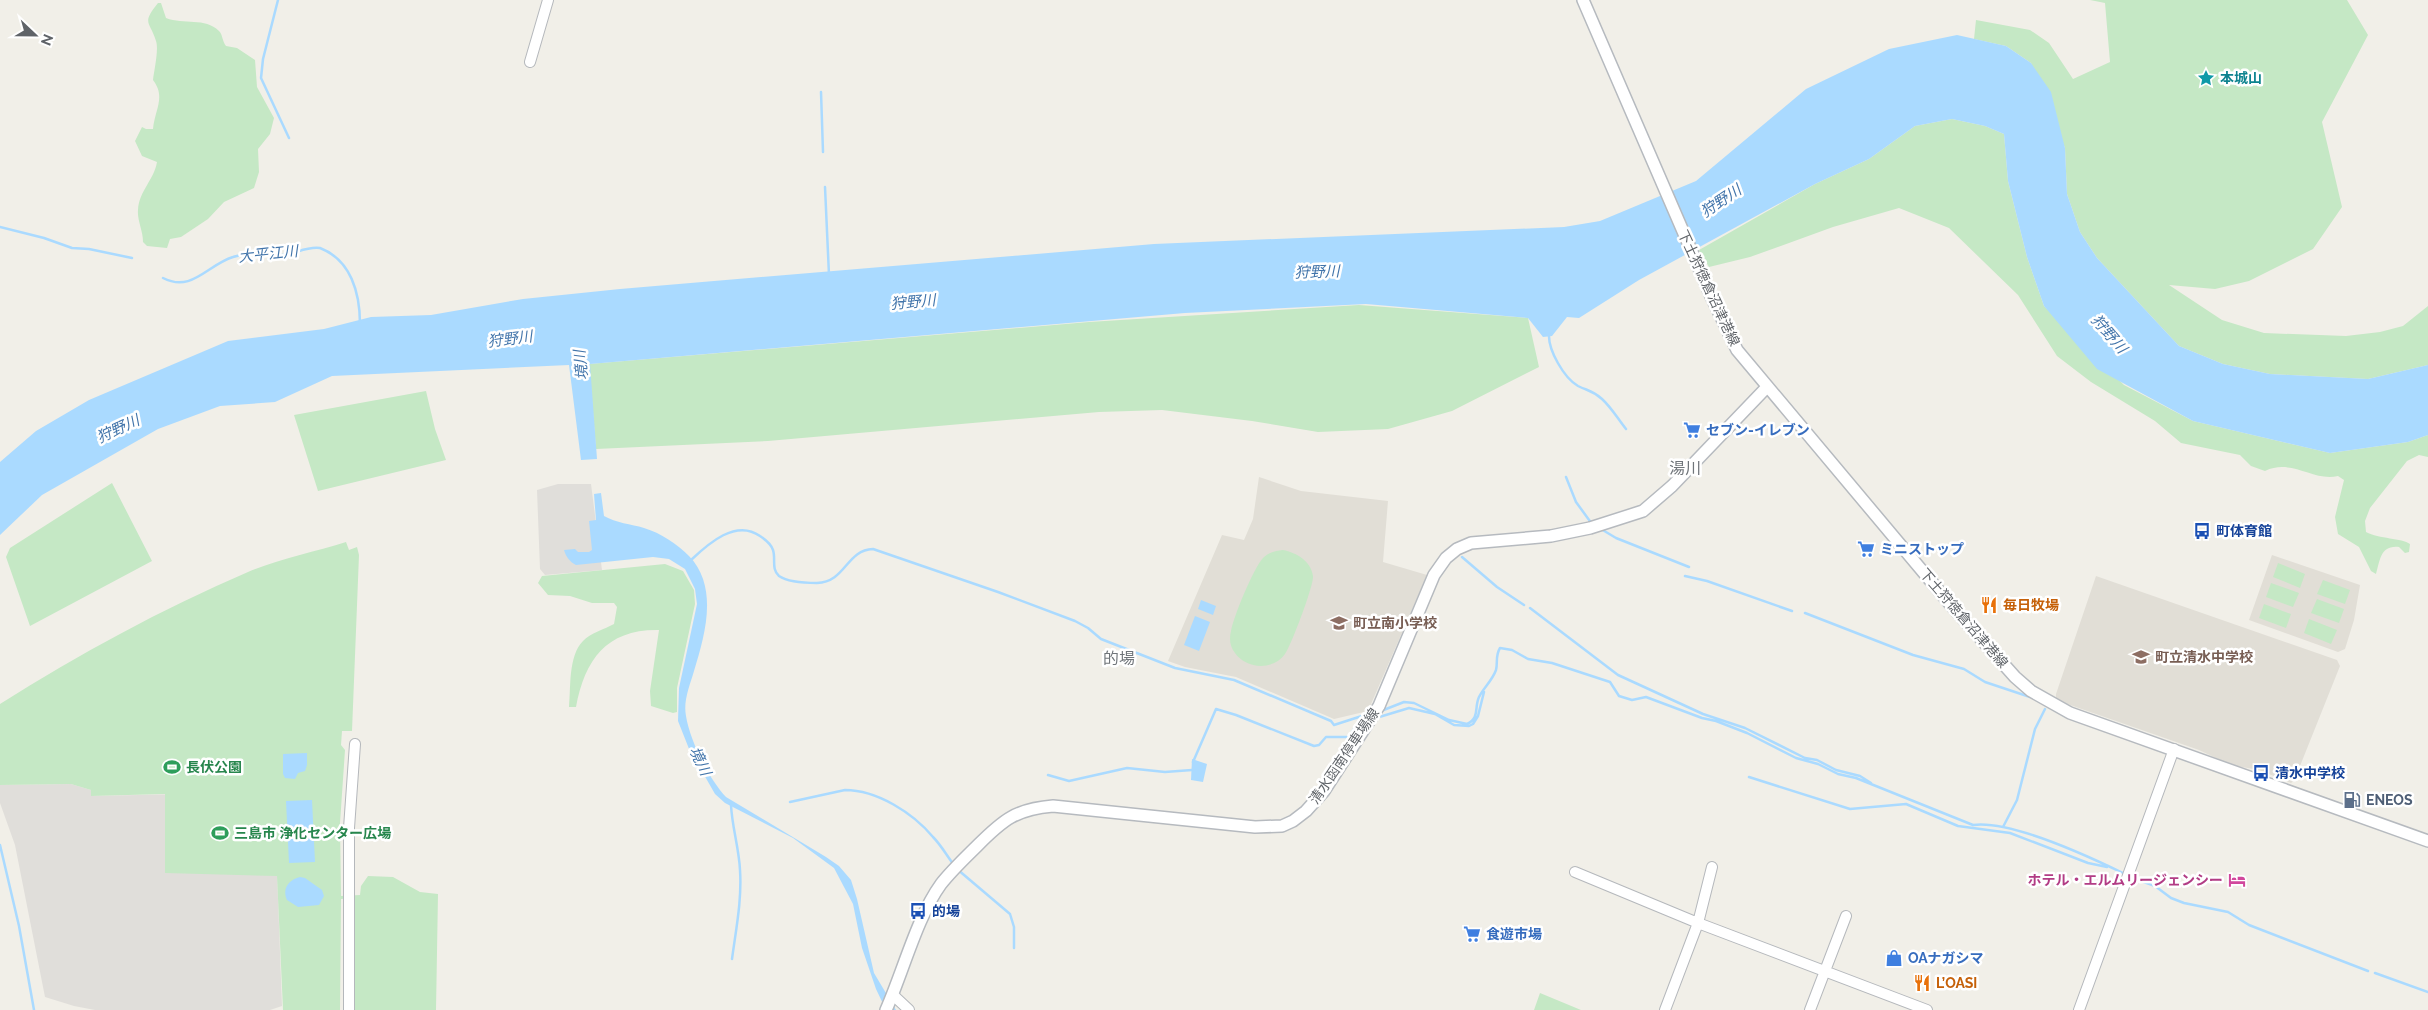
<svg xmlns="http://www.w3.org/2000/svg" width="2428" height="1010" viewBox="0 0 2428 1010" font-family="Raleway,'Noto Sans JP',sans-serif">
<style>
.industrial{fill:#e0deda}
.education{fill:#e1ded6}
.green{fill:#c5e8c5}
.water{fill:#aadaff}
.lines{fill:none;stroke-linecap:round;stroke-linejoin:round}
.stream{stroke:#aadaff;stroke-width:2.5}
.tertiary-casing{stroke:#b5b8bc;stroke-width:12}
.secondary-casing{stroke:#b6babf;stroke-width:14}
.tertiary{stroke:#fff;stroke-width:10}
.secondary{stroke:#fff;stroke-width:11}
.labels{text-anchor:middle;stroke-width:5;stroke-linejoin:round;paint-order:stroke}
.culture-label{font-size:14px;font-weight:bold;fill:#0d838f;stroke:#fff;text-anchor:start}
.street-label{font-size:14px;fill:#5f6368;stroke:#fff}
.shop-label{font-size:14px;font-weight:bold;fill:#366cbe;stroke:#fff;text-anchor:start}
.transit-label{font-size:14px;font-weight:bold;fill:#164399;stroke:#fff;text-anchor:start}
.food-label{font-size:14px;font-weight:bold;fill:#c56008;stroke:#fff;text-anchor:start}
.education-label{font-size:14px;font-weight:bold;fill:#785e54;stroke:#fff;text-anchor:start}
.leisure-label{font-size:14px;font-weight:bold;fill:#27864d;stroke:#fff;text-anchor:start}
.service-label{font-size:14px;font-weight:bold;fill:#4e5e75;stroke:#fff;text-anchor:start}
.hotel-label{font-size:14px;font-weight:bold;fill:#b23c85;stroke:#fff;text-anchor:end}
.water-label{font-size:15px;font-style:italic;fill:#4174aa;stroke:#fff}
.quarter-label{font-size:16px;fill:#70757a;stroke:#fff}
</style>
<rect width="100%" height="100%" fill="#f1efe8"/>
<!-- industrial -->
<path class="industrial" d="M558 484H591L602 570 545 575 540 569 537 490Z
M71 784 91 790V796L274 792 282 1006 270 1010H95L74 1006 45 997 15 845 0 803V785Z"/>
<!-- education -->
<path class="education" d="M1259 477 1301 491 1388 501 1383 562 1427 575 1368 711 1334 719 1236 677 1185 667 1168 661 1222 535 1244 540 1253 519Z
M2272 555 2360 585 2354 620 2345 649 2338 652 2249 620Z
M2096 576 2337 660 2340 666 2294 781 2291 783 2259 770 2231 765 2199 750 2056 700V694Z"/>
<!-- green -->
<path class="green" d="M2090 0H2347L2368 35 2322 122 2342 207 2313 249 2249 281 2215 289 2169 285 2222 320 2264 333 2346 336 2380 332 2403 326 2428 306V365L2368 379 2270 374 2223 364 2179 346 2097 258 2080 232 2067 194 2065 148 2031 63 2006 46 1974 39 1976 20 2030 30 2049 43 2073 79 2110 62 2105 3Z
M158 3H161L166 18C184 25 205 17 219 31 223 35 222 41 226 46L237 48 255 60 257 87 274 118 270 134 258 149 259 172 254 188 224 202 208 219 181 237 170 239 167 248 147 246 143 242C143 231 137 220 138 210 139 191 154 180 157 162L142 156 135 141 142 127 146 129H153C155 109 166 97 153 80 154 71 159 49 156 41 150 21 141 24 158 3Z
M1952 119 1985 126 2004 134 2008 181 2027 257 2044 306 2124 385 2193 421 2330 453 2408 442 2428 435V457L2419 455 2407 461 2370 508 2365 521 2366 532C2379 539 2402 538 2410 544L2409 552 2405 553 2399 547C2380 545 2380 561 2376 574L2371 571 2359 547 2338 534 2335 517 2344 480 2338 476C2313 482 2292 458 2265 471L2251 466 2240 455 2181 443 2155 421 2091 382 2057 356 2018 295 1949 228 1899 208 1833 227 1750 257 1709 267 1699 250 1815 184 1869 159 1915 126Z
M1359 305 1528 318 1539 367 1452 411 1388 429 1318 432 1252 421 1162 410 1099 412 768 441 596 449 589 364 1089 322Z
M426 391 435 429 446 460 318 491 294 415Z
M112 483 152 561 30 626 6 557 10 548Z
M346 542 349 550 357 547 359 555 352 731H342L341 745 345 750 340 823 341 896 360 895 361 886 368 876 393 877 420 892 438 894 436 1010H354L355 898 341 899 340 1010H283L277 876 165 873V794L91 796V790L71 784 0 785V704C79 654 162 609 248 572 279 559 314 552 346 542Z
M1283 550C1297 553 1311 561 1313 576 1314 585 1291 646 1285 654 1273 671 1246 669 1235 653 1230 647 1229 639 1231 631 1233 618 1254 567 1263 558 1269 552 1275 551 1283 550Z
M2278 563 2305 574 2300 588 2273 577Z
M665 564 683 571 694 590 695 604 677 688V712L673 713 651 706 650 691 659 630C607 629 585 659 576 707H569C571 688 568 656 583 641 590 633 605 629 614 624L617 607 614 603H592L570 596 548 595 538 583 542 576Z
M2323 580 2350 590 2345 604 2317 594Z
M2271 583 2299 593 2293 607 2266 597Z
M2317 599 2344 609 2339 623 2311 613Z
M2264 604 2291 614 2286 628 2259 618Z
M2309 619 2337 630 2331 644 2304 633Z
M1540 993 1581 1010H1534Z"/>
<!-- water -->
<path class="water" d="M1957 35 2006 46 2031 63 2051 92 2065 148 2067 194 2080 232 2097 258 2179 346 2223 364 2270 374 2368 379 2428 365V435L2408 442 2330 453 2193 421 2097 369 2044 306 2027 257 2008 181 2004 134 1985 126 1952 119 1915 126 1869 159 1815 184 1639 280 1579 318 1567 317 1552 336 1543 337 1528 318 1366 304 1185 313 590 364 597 459 581 460 569 365 332 376 275 402 220 406 158 429 42 495 0 535V462L36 431 89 400 228 341 324 329 371 317 431 315 523 299 620 289 1154 244 1564 227 1600 221 1696 181 1806 89 1889 49Z
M601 493 604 516C616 523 631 524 644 528 661 533 677 544 689 556 719 587 705 635 694 671 690 685 683 701 686 716 690 741 709 779 726 797L826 857 839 866 851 880 857 899 874 973 896 1010H886L876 989 862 948 853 904 834 868 793 838 725 803 715 794 703 773 697 769 678 721 679 688 697 604 695 589 685 569 669 559 653 557 576 565C570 562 566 557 564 550L575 549 578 552H589L592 550 589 521 596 520 594 494Z
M1201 600 1216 606 1213 615 1198 609Z
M1195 616 1210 622 1199 651 1184 645Z
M307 753V765L305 771 298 773 295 779 285 778 283 774V754Z
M1192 759 1207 764 1203 782 1191 780Z
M312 800 315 862 289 863 286 801Z
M300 877 305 878 322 890 324 896 319 905 298 907 287 900C282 889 288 880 300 877Z"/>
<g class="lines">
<!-- stream -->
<path class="stream" d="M278 0 263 59 261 78 289 138
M821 92 823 152
M825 187 829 275
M0 227 44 238 72 248 89 249 132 258
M163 278C192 293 207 265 233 257 248 252 266 255 283 255 295 254 307 246 320 248 351 260 360 293 360 324
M1549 334C1548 350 1564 378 1578 386 1588 391 1592 390 1602 399 1611 407 1618 419 1626 429
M1566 477 1576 502 1592 524
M1601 529 1616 538 1689 567
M1462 557 1497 587 1524 605
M691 560C709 543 736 519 760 536 766 540 771 544 773 550 776 559 771 569 779 576 788 582 806 583 817 583 846 582 846 550 873 549L998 592 1075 621 1088 628 1101 639 1175 668 1234 680 1331 721 1334 725 1368 714
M1685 576 1707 581 1792 611
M1530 608 1618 675 1703 714 1745 728 1805 758 1817 760 1836 770 1860 776 1871 783
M1805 613 1913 655 1964 669 1985 682 2030 697
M1381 711 1404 702 1414 703 1449 720 1467 724C1480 718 1474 708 1479 697 1484 687 1492 681 1496 670 1498 662 1495 656 1500 648L1512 650 1528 659 1552 663 1610 682 1619 696 1632 700 1646 697 1702 718 1716 721 1747 733 1796 758 1818 764 1838 774 1856 778 1973 825C2010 820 2090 857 2125 874
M1376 718 1409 708 1435 714 1454 725 1469 726 1473 724 1478 716 1484 692
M1193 762 1216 709 1236 715 1314 746 1319 745 1326 737H1349L1356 726 1364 721
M1048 775 1069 781 1127 768 1165 772 1192 770
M1749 777 1850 809 1906 804 1958 826 2010 833 2088 863 2107 867
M790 802 845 790C877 790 913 813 933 837 941 845 947 856 954 865
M731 805C732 827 739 848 740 870 742 900 736 929 732 959
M2003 827 2017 800 2035 729 2045 709
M0 845 19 926 34 1010
M957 869 1010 914 1014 927V948
M2130 877 2155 886 2171 898 2184 903 2228 912 2249 925 2368 971
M2375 973 2428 992"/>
<!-- tertiary casing -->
<g class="tertiary-casing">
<path id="tertiary" d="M530 62 548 0
M1575 872 1698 923 1927 1010
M893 995 909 1010
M349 1010V828L355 744
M1665 1010 1698 923 1712 867
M1810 1010 1846 916
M2079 1010 2174 749"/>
</g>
<!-- secondary casing -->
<g class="secondary-casing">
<path id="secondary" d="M1583 0 1711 296 1737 350 1950 604 2015 677 2031 691 2070 713 2428 841
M886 1010C903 972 917 917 941 884 952 870 965 858 978 845 1003 820 1016 809 1053 806L1255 827 1282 826 1293 821 1306 811 1324 791 1379 706 1434 575 1446 558 1457 549 1471 543 1551 536 1590 528 1643 511 1672 486 1767 387"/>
</g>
<!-- tertiary -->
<use href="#tertiary" class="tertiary"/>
<!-- secondary -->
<use href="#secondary" class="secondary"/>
</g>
<!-- icons -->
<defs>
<g id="sight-bare" transform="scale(1.35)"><path d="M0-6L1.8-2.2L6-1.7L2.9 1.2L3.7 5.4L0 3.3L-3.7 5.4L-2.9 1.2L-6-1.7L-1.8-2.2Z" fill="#0f9aa8" stroke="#fff" stroke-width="2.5" paint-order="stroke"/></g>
<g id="supermarket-bare" transform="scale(1.35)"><path d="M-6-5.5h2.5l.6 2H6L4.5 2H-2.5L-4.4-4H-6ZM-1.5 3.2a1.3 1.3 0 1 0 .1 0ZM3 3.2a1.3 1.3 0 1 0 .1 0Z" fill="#3f7fe0" stroke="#fff" stroke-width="2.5" paint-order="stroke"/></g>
<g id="bus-bare" transform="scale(1.35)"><path d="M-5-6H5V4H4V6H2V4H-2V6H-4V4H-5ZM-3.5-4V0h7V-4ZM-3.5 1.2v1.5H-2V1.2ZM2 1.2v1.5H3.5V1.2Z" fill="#1a4fb4" stroke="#fff" stroke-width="2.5" paint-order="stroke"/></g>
<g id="restaurant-bare" transform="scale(1.35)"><path d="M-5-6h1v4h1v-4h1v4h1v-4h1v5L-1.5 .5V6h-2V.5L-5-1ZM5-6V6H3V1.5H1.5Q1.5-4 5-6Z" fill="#e8710a" stroke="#fff" stroke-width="2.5" paint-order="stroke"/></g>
<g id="school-bare" transform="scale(1.35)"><path d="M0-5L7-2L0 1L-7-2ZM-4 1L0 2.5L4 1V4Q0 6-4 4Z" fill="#8d6e63" stroke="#fff" stroke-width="2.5" paint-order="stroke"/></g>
<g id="stadium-bare" transform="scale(1.35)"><path d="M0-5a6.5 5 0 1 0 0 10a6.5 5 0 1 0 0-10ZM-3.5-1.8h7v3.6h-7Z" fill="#2e9e5b" stroke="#fff" stroke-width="2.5" paint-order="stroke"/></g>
<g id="fuel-bare" transform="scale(1.35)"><path d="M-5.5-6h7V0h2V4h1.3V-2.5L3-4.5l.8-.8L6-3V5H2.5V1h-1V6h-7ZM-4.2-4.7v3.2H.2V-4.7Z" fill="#5c6f8a" stroke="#fff" stroke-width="2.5" paint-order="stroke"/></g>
<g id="hotel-bare" transform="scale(1.35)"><path d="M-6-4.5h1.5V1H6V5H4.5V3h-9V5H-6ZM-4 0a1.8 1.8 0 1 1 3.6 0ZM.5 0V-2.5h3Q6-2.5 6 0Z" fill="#d1479c" stroke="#fff" stroke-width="2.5" paint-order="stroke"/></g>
<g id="shop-bare" transform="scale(1.35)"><path d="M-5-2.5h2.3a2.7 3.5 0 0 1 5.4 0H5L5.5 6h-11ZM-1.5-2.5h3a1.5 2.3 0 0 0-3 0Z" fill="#3f7fe0" stroke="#fff" stroke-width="2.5" paint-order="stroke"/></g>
</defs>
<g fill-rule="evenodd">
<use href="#sight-bare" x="2206" y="78"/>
<use href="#supermarket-bare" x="1692" y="430"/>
<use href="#bus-bare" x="2202" y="531"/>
<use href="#supermarket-bare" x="1866" y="549"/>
<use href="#restaurant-bare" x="1989" y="605"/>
<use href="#school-bare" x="1339" y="623"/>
<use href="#school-bare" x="2141" y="657"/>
<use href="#stadium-bare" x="172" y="767"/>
<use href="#bus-bare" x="2261" y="773"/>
<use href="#fuel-bare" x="2352" y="800"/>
<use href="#stadium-bare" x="220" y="833"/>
<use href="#hotel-bare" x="2237" y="880"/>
<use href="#bus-bare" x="918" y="911"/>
<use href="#supermarket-bare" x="1472" y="934"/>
<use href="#shop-bare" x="1894" y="958"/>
<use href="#restaurant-bare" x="1922" y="983"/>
</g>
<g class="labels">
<!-- culture labels -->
<g class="culture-label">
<text x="2220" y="83">本城山</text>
</g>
<!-- street labels -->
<g class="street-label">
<text transform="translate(1709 288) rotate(65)" y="5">下土狩徳倉沼津港線</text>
<text transform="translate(1964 618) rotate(49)" y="5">下土狩徳倉沼津港線</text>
<text transform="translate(1344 756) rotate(-56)" y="5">清水函南停車場線</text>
</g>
<!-- shop labels -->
<g class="shop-label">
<text x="1706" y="435">セブン-イレブン</text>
<text x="1880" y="554">ミニストップ</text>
<text x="1486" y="939">食遊市場</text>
<text x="1908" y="963">OAナガシマ</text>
</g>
<!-- transit labels -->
<g class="transit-label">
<text x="2216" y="536">町体育館</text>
<text x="2275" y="778">清水中学校</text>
<text x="932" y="916">的場</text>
</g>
<!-- food labels -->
<g class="food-label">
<text x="2003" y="610">毎日牧場</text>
<text x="1936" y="988">L’OASI</text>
</g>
<!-- education labels -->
<g class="education-label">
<text x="1353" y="628">町立南小学校</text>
<text x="2155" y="662">町立清水中学校</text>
</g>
<!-- leisure labels -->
<g class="leisure-label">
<text x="186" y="772">長伏公園</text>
<text x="234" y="838">三島市 浄化センター広場</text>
</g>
<!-- service labels -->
<g class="service-label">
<text x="2366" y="805">ENEOS</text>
</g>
<!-- hotel labels -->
<g class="hotel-label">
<text x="2223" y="885">ホテル・エルムリージェンシー</text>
</g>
<!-- water labels -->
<g class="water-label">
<text transform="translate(1721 201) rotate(-34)" y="5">狩野川</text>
<text transform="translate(268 254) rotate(-6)" y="5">大平江川</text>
<text transform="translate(1317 272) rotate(-2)" y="5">狩野川</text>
<text transform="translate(913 302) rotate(-5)" y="5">狩野川</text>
<text transform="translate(2109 334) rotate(49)" y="5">狩野川</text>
<text transform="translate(510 339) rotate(-7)" y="5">狩野川</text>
<text transform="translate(581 365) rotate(-96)" y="5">境川</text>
<text transform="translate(118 429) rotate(-25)" y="5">狩野川</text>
<text transform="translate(700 761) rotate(64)" y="5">境川</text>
</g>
<!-- quarter labels -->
<g class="quarter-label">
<text x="1685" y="474">湯川</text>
<text x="1119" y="664">的場</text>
</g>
</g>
<!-- north arrow -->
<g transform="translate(35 35) rotate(112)" stroke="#ffffff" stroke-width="4" paint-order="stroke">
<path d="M0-4L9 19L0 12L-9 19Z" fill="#5f6368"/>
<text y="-8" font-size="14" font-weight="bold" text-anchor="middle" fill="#5f6368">N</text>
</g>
</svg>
